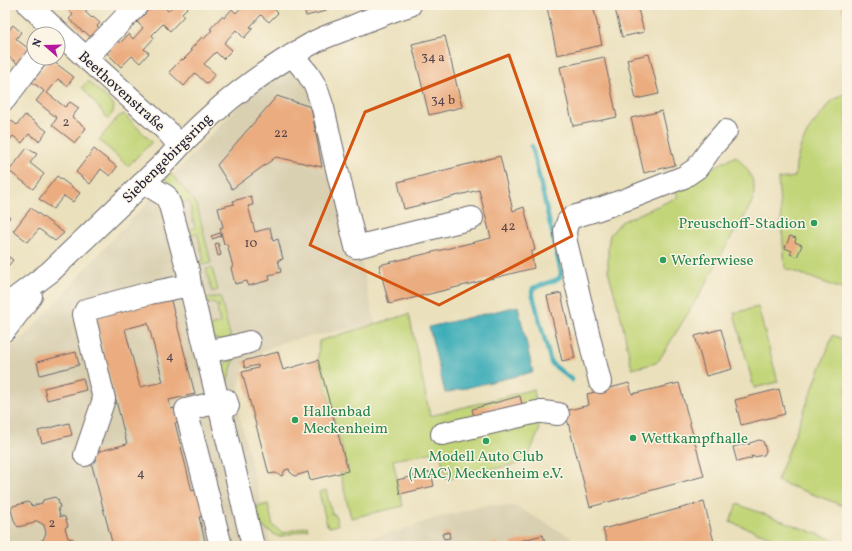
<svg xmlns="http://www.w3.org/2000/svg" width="852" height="551" viewBox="0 0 852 551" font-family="Vollkorn,serif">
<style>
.built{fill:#d9d0b2}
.green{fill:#c2d579;stroke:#727c5a}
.water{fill:#3dadb8;stroke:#30687a}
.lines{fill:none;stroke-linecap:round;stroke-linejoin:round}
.stream{stroke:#3dadb8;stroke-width:4.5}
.building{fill:#ebac7f;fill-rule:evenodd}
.minor-casing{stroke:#686468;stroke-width:24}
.minor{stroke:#fff;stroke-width:22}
.marked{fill:none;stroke:#d45411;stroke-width:3;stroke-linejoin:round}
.leisure-dot{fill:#2e9e5b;stroke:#fcf5e5;stroke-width:1.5}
.labels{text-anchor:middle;stroke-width:3;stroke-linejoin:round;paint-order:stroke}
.number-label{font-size:13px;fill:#54444c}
.street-label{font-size:15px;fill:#22223b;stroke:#fcf5e5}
.leisure-label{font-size:15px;fill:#27864d;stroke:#fcf5e5;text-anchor:start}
</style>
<rect width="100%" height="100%" fill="#fcf5e5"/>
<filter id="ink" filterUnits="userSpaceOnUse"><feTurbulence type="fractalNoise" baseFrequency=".025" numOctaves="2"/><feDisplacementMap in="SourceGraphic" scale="8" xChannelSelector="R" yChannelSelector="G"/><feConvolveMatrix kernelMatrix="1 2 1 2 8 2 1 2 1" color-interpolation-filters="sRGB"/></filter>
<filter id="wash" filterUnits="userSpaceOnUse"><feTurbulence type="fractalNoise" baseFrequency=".012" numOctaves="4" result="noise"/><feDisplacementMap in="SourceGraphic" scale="16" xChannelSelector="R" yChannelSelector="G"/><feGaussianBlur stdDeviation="0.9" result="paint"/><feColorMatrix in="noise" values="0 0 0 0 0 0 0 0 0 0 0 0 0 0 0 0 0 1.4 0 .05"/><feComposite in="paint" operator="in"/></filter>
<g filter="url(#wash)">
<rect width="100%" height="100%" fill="#eae0bc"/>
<!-- built -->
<path class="built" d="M301 53 347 197 375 324 282 342 246 360 238 391 240 403 237 405 271 546H5V353L28 333 107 245 254 90Z
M488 505 515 506 571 537 576 546H335L402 530 435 518Z"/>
<!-- green -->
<path class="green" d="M88 81 114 105 113 112 108 119 82 87Z
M847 92V291L785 268 778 179 795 177 796 164 801 145 810 128 832 101Z
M124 114 152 142 128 166 99 140 118 117Z
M736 156C746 167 755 177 754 193 754 204 736 230 729 241 719 259 710 277 699 295 686 316 673 338 659 360L656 363 632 369 621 317 608 271V246L610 235 621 222 678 197 674 187Z
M169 171 197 205 211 263 194 267 193 263 204 260 197 233 186 236 185 231 195 228 189 201 178 204 164 182 165 176Z
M212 268 218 290 212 292 206 269Z
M220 296 232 343 214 339 210 326 220 323 217 308H219V305L216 306 214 302 204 304 203 300Z
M758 307 778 382 754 388 734 313Z
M409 314 430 416 534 389 539 431 526 462 447 479 439 451 393 460 403 506 351 518 340 473 348 470 318 360 319 341Z
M833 335 847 341V507L777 481Z
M235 356 226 386H225L221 369 222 367Z
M326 490 332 514H335L338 525 330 527 327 525 319 492Z
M268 504 273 526 283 533 307 526 308 529 279 537 261 526 256 507Z
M737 504 847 545V546H795L730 522Z"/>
<!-- water -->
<path class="water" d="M518 306 533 372 445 393 429 327Z"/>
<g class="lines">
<!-- stream -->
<path class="stream" d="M532 146 561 272 560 277 556 280 533 288 532 292 551 363 572 380"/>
</g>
<g id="blocks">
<!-- building -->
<path class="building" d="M64 5H97L93 9 90 6 85 12 92 18 93 17 100 23 97 26 101 30 93 39 84 31 83 32 69 19 73 15 70 12V11Z
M156 5H162L168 11 173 6 172 5H190L182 13 184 16 170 31 163 24 152 35 154 38 144 49 149 53 140 63 132 56 121 67 107 53 118 41 120 43 129 34 133 39 143 28 137 22 149 9 150 11Z
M243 5H270L278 13 269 22 261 15 250 27 253 28 244 38 236 30 224 43 232 50 223 59 216 52 204 64 215 74 207 84 195 73 184 86 169 72 182 59 183 60 192 51 190 50 202 37 204 39 212 30 210 29 222 16 224 18 232 9 236 13Z
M303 5H324L326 11 306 16Z
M332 5H345L334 9Z
M557 5H593L602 45 557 55 547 7Z
M614 5H637L644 32 622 37Z
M841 5H847V19L845 20Z
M13 25 21 32 16 39 29 49 18 64 5 54V35Z
M445 36 462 107 429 115 412 44Z
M649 54 659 94 636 99 627 59Z
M604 57 617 117 573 126 560 67Z
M50 59 74 77 67 86 58 79 47 93 65 107 70 102 79 108 72 117 86 128 75 143 52 125 57 118 36 101 44 91 32 82Z
M277 96 311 107 322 167 276 157 232 189 217 165Z
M662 111 675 165 644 173 631 118Z
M25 115 47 131 39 141 29 134 22 143 13 136 5 146V116L17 125Z
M27 148 37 154 30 163 44 174 33 189 9 171Z
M94 149 117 167 110 176 101 169 90 184 76 172Z
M500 156 513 211 524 207 535 250 531 252 534 268 389 304 379 265 491 238 479 190 404 209 398 182Z
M57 176 80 193 73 202 64 196 53 209 39 199Z
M251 196 253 205 248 206 255 232 270 228 273 241 278 239 283 259 278 260 281 272 269 275 270 280 248 286 247 281 235 284 231 268 233 267 227 244H224L220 228 223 227 218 208 234 204 233 201Z
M31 208 64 233 55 241 39 229 28 242 13 231Z
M5 213 10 217 5 224Z
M220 233 221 236 212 239 211 236Z
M790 236 796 238 795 242 802 245 797 257 790 254 792 251 785 248Z
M218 243 221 255 218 256 215 244Z
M5 254 13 260 5 270Z
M561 293 575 358 562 361 547 296Z
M170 297 195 394 169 400 171 409 174 408 178 422 175 423 192 491 198 489 205 516 199 517 205 541 186 546H113L89 454 127 444 95 317ZM148 323 163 382 140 387 125 329Z
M721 329 732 369 706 376 695 336Z
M76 352 79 365 40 375 37 362Z
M278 352 283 370 318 360 348 471 310 480 308 472 295 476 290 472 289 469 285 470 282 476 275 473 269 474 242 372 258 368V365L245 368 243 361Z
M83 378 86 390 47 400 44 388Z
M629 383 632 394 679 383 704 476 590 507 565 411 589 405 587 394Z
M779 389 785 414 741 425 735 400Z
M520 396 523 409 475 421 472 409Z
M69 423 72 435 42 443 38 431Z
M759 440 763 441 766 451 764 455 754 457 751 456 752 458 737 462 733 447 748 443 749 445 750 443Z
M431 472 434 486 400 494 397 480Z
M55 497 58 500 60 507 58 508 60 517 62 516 65 517 68 526 65 528 68 538 73 539 74 546H37L38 542 43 540 46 533 44 525 37 521H34V523L18 527 15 523 11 510 13 506 28 502 32 506 42 503 43 500Z
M704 502 715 546H608L603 529Z
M449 532 450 538 444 539 442 534Z
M543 535 546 546H512L511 543Z
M389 542 390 546H375Z
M497 542 498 546H485V545Z"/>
</g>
</g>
<g filter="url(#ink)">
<use href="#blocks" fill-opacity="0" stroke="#686468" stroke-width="1"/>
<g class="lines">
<!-- minor casing -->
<g class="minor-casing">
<path id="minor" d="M29 5 86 58 167 131 179 145
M292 55 308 74 316 87 323 108 336 165 356 247 472 218
M86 58 137 5
M5 99 36 58
M145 180 151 187 166 196 170 205 188 271 190 285 253 546H252
M5 306 50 272 166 161C207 114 256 75 311 44 321 38 333 34 344 30 366 21 387 12 410 5
M5 330 31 296
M206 352 235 346 249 342
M600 382 566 242 565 231 568 221 573 217 599 209 630 198 684 177 697 168 712 147 726 131
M442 434 537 412H543L558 414
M85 455 104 399 85 319 84 314 86 310 150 293 190 285
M221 546 186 410 226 400 228 406"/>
</g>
<!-- minor -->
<use href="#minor" class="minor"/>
</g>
</g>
<!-- marked area -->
<path class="marked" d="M509 55 572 236 439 305 310 245 365 112Z"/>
<!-- markers -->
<g class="leisure-dot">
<circle cx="814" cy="223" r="4"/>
<circle cx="663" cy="260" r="4"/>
<circle cx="295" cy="420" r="4"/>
<circle cx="633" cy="438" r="4"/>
<circle cx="486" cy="441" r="4"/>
</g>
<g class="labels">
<!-- number labels -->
<g class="number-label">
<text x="433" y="61">34 a</text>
<text x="443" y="104">34 b</text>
<text x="66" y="126">2</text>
<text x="281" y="137">22</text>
<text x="508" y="230">42</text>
<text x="251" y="247">10</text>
<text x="170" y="360">4</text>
<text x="141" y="477">4</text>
<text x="52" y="527">2</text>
</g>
<!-- street labels -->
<g class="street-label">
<text transform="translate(122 91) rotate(42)" y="5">Beethovenstraße</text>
<text transform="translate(167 158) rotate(-45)" y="5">Siebengebirgsring</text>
</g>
<!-- leisure labels -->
<g class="leisure-label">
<text x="806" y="228" text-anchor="end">Preuschoff-Stadion</text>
<text x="671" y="265">Werferwiese</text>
<text x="303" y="416">Hallenbad<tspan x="303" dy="17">Meckenheim</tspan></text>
<text x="641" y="443">Wettkampfhalle</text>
<text x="486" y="461" text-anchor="middle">Modell Auto Club<tspan x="486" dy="17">(MAC) Meckenheim e.V.</tspan></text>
</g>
</g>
<!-- margin -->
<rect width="852" height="551" fill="none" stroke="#fcf5e5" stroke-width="20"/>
<!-- north arrow -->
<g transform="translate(46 46) rotate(290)"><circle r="19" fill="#fcf5e5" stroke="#a5a1a1"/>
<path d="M0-3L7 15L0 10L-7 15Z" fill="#b5179e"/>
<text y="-6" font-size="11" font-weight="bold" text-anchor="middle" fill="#22223b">N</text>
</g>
</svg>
